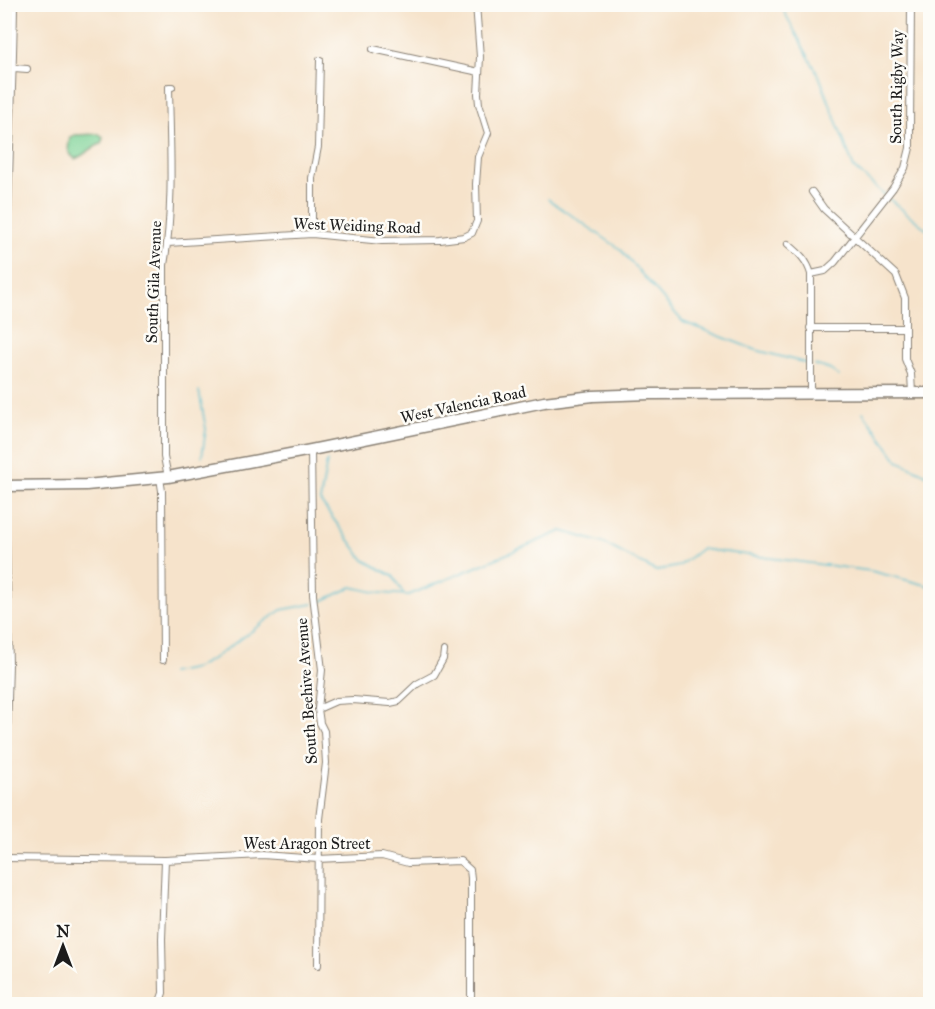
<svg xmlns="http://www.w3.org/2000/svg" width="935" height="1009" viewBox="0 0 935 1009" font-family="'IM FELL Great Primer',serif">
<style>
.pitch{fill:#7ed397;stroke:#4d785a;stroke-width:1.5}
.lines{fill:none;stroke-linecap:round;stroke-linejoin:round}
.stream{stroke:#4fbacb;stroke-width:1.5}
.minor-casing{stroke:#898074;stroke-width:8}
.primary-casing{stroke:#898074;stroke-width:13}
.minor{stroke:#fff;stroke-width:6}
.primary{stroke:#fff;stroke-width:10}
.labels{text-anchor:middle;stroke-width:5;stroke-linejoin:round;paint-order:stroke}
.street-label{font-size:16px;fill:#1c1c1c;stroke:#fdfcf7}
</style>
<rect width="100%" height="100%" fill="#fdfcf7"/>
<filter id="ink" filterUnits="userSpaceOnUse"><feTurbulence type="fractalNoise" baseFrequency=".0167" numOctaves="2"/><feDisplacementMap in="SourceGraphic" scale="12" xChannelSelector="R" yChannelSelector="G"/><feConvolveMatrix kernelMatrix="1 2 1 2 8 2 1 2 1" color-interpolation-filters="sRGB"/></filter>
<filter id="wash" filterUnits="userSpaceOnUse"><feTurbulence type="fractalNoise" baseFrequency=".008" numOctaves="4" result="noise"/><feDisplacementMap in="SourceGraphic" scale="24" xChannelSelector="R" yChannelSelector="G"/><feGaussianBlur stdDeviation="1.35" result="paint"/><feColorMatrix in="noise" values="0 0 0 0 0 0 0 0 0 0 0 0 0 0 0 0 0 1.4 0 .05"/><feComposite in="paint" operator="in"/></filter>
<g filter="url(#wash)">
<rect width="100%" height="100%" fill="#f6e3cb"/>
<!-- pitch -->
<path class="pitch" d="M99 134 103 138 101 144C90 148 85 155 75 159 66 151 68 148 70 137L75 135Z"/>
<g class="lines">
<!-- stream -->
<path class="stream" d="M780 4 820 78 854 168 885 195
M888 198 930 232
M548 199 620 249 683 322 756 350 809 364
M814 365 829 369 839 376
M199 391 206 429 202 456
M863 412 898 461 930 476
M327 461 320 501 364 560 393 576 403 593
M318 603 352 587 379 593 409 595 562 531 603 543 656 571 679 566 701 549 871 571 930 586
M171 673 196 668 214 658 281 610 313 604"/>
</g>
</g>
<g filter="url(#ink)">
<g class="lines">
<!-- minor casing -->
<g class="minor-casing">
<path id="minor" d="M373 49 479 72
M14 68 27 69
M812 192 824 209 896 275 905 298V359L911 374 912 393
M312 234V178L318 147 320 60
M168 243 312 234 382 241 440 240 464 237 472 233 477 221 476 184 478 157 488 133 479 104 478 94 480 57 476 4
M788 244C799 253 807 260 811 274V393
M811 274 825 271 835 262 893 188 905 168 910 148V128L911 4
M4 295 7 283C7 190 13 97 14 4
M810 328H905
M4 343 5 495 9 664 4 842
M311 450 313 595 322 670 318 709 320 723 324 731 326 763 319 819 318 965
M168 477 164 457V265C174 207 170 146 169 87H172
M160 478 162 491 163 660
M318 709 336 701 353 700 390 703 399 701 417 684 434 675 443 659 444 651
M4 858 165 860 262 855 318 859 382 856 408 863 460 861 470 870 471 878V1004
M159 1004 163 993 162 939 165 860"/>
</g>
<!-- primary casing -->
<g class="primary-casing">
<path id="primary" d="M4 486 86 485 168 477 311 450 544 402 593 396 650 394 930 393"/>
</g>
<!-- minor -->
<use href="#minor" class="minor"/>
<!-- primary -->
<use href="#primary" class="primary"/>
</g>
</g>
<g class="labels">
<!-- street labels -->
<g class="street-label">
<text transform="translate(896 87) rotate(-89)" y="6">South Rigby Way</text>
<text transform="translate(357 225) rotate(2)" y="6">West Weiding Road</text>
<text transform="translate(153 282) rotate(-88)" y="6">South Gila Avenue</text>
<text transform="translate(463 404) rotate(-12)" y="6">West Valencia Road</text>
<text transform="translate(306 691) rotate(-94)" y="6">South Beehive Avenue</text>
<text x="307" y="849">West Aragon Street</text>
</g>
</g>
<!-- margin -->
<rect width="935" height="1009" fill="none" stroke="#fdfcf7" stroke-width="24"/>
<!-- north arrow -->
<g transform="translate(63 946)" stroke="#fdfcf7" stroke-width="4.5" paint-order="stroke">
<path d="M0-4.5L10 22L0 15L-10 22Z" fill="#1c1c1c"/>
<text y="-9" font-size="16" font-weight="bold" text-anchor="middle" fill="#1c1c1c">N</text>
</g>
</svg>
